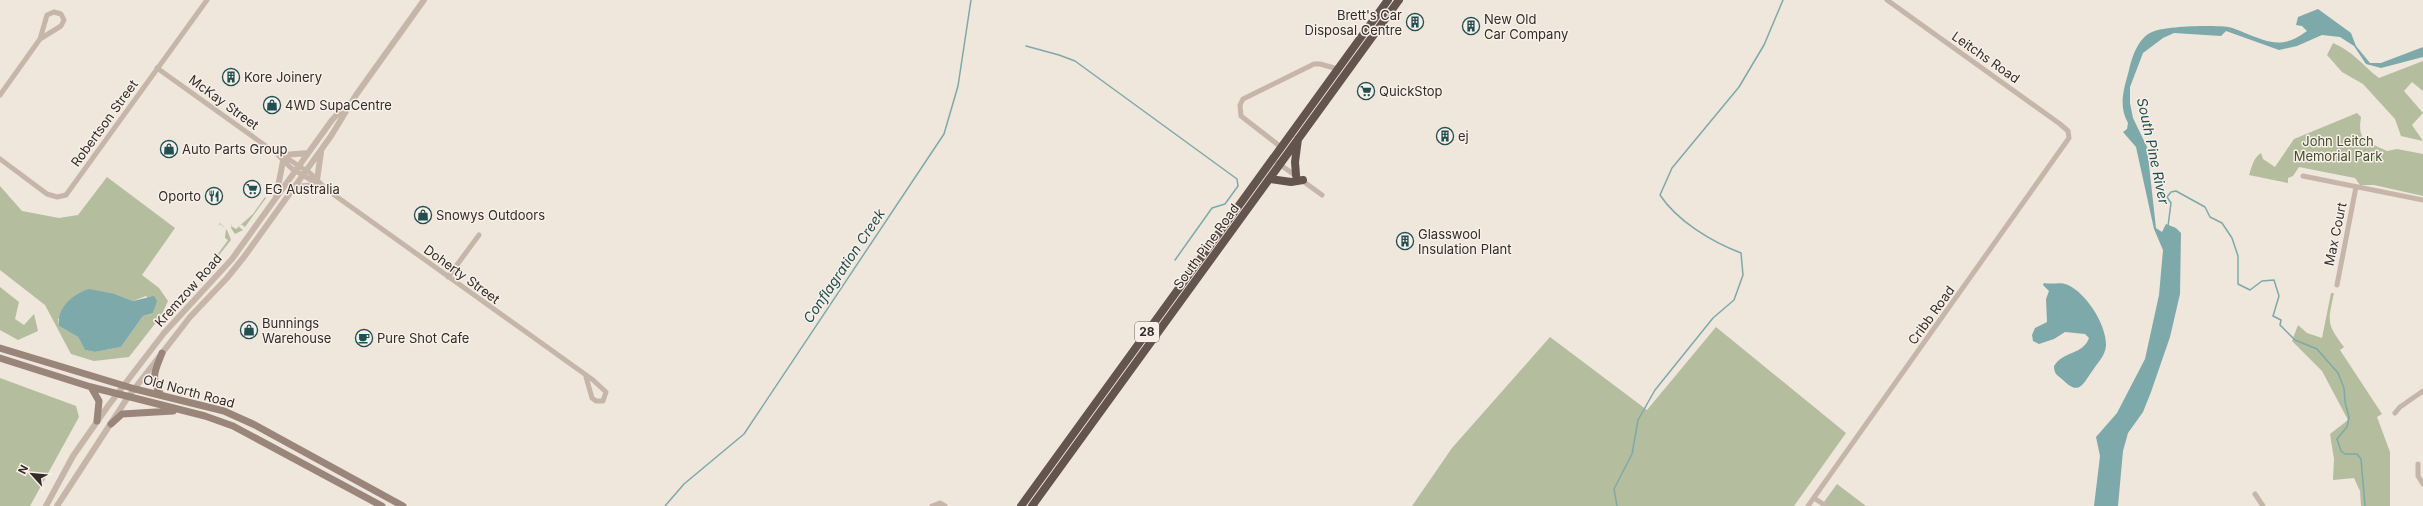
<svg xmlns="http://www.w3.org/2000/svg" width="2423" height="506" viewBox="0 0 2423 506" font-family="Inter,sans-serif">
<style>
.green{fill:#b4bd9e;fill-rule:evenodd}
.water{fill:#7ea9aa}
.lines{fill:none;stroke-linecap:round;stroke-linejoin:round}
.stream{stroke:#7ea9aa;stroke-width:1.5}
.minor{stroke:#c6b6aa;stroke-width:5}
.tertiary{stroke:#c6b6aa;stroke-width:6}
.secondary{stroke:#9a857b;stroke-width:7}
.trunk{stroke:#64544e;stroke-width:8}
.labels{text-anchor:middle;stroke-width:3;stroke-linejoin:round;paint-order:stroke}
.shield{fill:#f8f0e8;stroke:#6f6762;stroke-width:1}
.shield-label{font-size:12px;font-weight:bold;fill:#342c29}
.poi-label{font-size:13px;fill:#342c29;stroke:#f8f0e8;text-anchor:start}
.street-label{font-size:13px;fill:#342c29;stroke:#f8f0e8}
.park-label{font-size:13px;fill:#45502f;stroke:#f8f0e8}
.water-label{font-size:14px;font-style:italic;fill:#225052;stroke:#f8f0e8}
</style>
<rect width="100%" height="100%" fill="#efe6dc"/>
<!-- green -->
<path class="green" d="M2333 43C2354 52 2362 65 2379 78L2423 61V91L2412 82 2404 91 2423 113 2412 125 2423 141 2401 136 2395 119 2363 84 2342 72 2327 55Z
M2357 113 2361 117C2357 142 2367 141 2387 151L2397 149 2423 154V196L2374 185H2360L2355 178 2299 167 2293 176 2288 178V183L2249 175C2252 167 2253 158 2261 153L2263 159 2275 167 2294 139Z
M107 177 175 228 142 275 159 288 168 301 161 316 129 357 94 361 71 354 45 305 0 270V186L22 211 59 218 78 215ZM115 294 133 301 146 296 155 306 153 313 143 316 121 347 95 352 85 350 78 337 59 326 58 319Z
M265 197 266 198 245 227 241 224 239 227 243 230 235 234 231 228 232 223 231 226 236 229 253 214Z
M220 223 227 230 231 240 204 274 201 270 205 272 228 240 225 238 226 229 220 224 217 227Z
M0 287 19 302 15 319 24 325 34 314 38 331 18 340 0 330Z
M2331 293H2334C2328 322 2326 323 2344 347L2340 350 2382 414 2377 417 2390 452V506H2361L2360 491 2354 478 2333 480 2334 459 2330 434 2348 420 2322 371 2292 341 2298 325 2307 333 2322 338Z
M1716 327 1846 433 1794 506H1412L1452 448 1550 337 1647 410Z
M0 378 76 406 79 417 30 506H0Z
M1837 484 1866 506H1821Z"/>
<!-- water -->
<path class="water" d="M2318 9 2351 33 2356 46 2370 63H2381L2423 47V57L2381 68 2366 64 2354 46 2340 37 2322 35 2297 46 2279 50 2226 31 2221 36 2174 33 2163 38 2143 53 2130 87V103L2133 118 2147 147 2156 228 2162 232 2166 224 2176 228 2181 233 2180 294 2170 337 2151 392 2143 412 2128 433 2123 451 2118 506H2094L2100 456 2096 437 2117 413 2145 359 2159 295 2163 250 2154 229 2136 147 2123 132 2127 129 2128 123C2118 105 2124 89 2129 70 2132 57 2138 38 2152 32 2165 26 2213 25 2228 27 2234 28 2240 31 2245 33 2270 43 2283 49 2307 31L2302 26 2296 25 2298 17Z
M2044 283C2052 285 2061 281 2068 285 2086 293 2107 325 2106 346 2105 356 2098 362 2093 370 2083 383 2080 397 2063 380 2057 375 2054 374 2054 366 2063 351 2083 355 2089 338L2085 334 2065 332 2054 339 2039 344 2033 341 2032 335 2035 328 2047 322 2046 299 2049 291 2043 285Z
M89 289 115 294 133 301 154 296 157 301 153 313 143 316 121 347 95 352 85 350 78 337 59 326C57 307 72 295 89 289Z"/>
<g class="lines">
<!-- stream -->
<path class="stream" d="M1026 46 1059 55 1075 61 1237 179 1238 186 1225 204 1212 208 1175 260
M2168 226 2171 203 2167 197 2171 192 2176 191 2205 207 2210 217 2222 223 2232 238 2238 256V284L2250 290 2262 281 2274 280 2279 296 2273 316 2281 320 2280 325 2295 340 2317 349 2338 373 2344 388 2345 402 2349 417 2347 427 2337 439 2341 451 2345 454H2357L2361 459 2365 506
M665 506 684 484 744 434 944 134 958 86 971 0
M1617 506 1614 489 1632 454 1638 420 1655 390 1713 318 1734 300 1743 275 1741 253C1712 242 1677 221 1660 195L1672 168 1739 87 1764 45 1783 0"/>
<!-- minor -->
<path class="minor" d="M157 68 277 154 291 168 326 189 593 380 606 392 603 401H596L592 398 586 377
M0 95 40 39 47 15 54 12 61 14 64 20 61 26 40 39
M1281 147 1241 116 1240 105 1243 99 1314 64H1320L1338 69
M282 155 310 173 326 189
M0 159 47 194 57 197 66 195 207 0
M1278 163 1322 195
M2303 176 2423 200
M448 277 479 235
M2337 285 2356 187
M2395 413 2400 407 2423 391
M2418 464V476L2423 484
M2255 494 2263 506
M1814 498 1826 506
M932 506 940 503 945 506
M1808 506 2069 138 2068 131 2060 124 1887 0"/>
<!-- tertiary -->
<path class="tertiary" d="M284 155 308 153
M317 180 321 152
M295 187 317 185
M276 197 283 161
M46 506 73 456 108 406 164 333 232 259 332 120 347 104
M57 506 128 397 190 317 227 278 244 257 331 136 356 95 424 0"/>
<!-- secondary -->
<path class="secondary" d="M0 348 135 389 224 411 255 425 403 506
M0 358 91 387 205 416 233 426 382 506
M91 387 99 401 97 421
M161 395C150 377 155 371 162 353
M111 424 122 414 173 411"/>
<!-- trunk -->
<path class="trunk" d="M1296 175 1295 162 1298 139
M1270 179 1291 182 1303 180
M1021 506 1388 0
M1032 506 1399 0"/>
</g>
<!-- icons -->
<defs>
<g id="building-ring" transform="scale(0.9)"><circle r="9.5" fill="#f8f0e8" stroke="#225052" stroke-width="1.5"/><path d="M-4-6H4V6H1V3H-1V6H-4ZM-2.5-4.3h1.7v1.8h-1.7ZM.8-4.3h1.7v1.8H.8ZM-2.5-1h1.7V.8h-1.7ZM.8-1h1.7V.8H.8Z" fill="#225052"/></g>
<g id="supermarket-ring" transform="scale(0.9)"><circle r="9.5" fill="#f8f0e8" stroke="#225052" stroke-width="1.5"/><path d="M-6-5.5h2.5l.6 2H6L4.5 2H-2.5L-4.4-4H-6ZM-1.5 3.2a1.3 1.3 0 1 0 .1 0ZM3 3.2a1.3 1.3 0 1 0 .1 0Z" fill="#225052"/></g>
<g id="shop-ring" transform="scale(0.9)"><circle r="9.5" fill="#f8f0e8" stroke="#225052" stroke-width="1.5"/><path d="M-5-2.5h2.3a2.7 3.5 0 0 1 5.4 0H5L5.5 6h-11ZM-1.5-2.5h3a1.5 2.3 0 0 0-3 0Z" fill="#225052"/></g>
<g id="restaurant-ring" transform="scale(0.9)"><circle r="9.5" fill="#f8f0e8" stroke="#225052" stroke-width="1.5"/><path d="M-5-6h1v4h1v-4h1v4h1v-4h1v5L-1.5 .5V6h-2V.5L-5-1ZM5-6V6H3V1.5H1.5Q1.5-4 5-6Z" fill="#225052"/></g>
<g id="cafe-ring" transform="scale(0.9)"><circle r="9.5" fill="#f8f0e8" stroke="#225052" stroke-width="1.5"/><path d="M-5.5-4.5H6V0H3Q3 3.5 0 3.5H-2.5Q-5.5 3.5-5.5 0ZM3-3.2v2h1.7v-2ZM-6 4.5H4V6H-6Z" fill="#225052"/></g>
</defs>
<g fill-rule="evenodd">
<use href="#building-ring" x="1415" y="22"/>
<use href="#building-ring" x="1471" y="26"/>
<use href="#building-ring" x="231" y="77"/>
<use href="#supermarket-ring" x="1366" y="91"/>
<use href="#shop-ring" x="272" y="105"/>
<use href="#building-ring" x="1445" y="136"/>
<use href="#shop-ring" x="169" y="149"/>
<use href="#supermarket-ring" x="252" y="189"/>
<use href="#restaurant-ring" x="214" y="196"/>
<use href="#shop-ring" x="423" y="215"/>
<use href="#building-ring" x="1405" y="241"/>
<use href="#shop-ring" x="249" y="330"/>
<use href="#cafe-ring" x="364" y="338"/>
</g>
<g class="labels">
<!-- shield labels -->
<rect class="shield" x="1135" y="322" width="24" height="20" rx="3"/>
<g class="shield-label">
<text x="1147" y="336">28</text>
</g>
<!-- poi labels -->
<g class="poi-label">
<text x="1402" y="20" text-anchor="end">Brett's Car<tspan x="1402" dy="15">Disposal Centre</tspan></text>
<text x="1484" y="24">New Old<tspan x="1484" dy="15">Car Company</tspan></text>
<text x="244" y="82">Kore Joinery</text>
<text x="1379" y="96">QuickStop</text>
<text x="285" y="110">4WD SupaCentre</text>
<text x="1458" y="141">ej</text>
<text x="182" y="154">Auto Parts Group</text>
<text x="265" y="194">EG Australia</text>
<text x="201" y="201" text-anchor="end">Oporto</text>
<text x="436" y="220">Snowys Outdoors</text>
<text x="1418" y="239">Glasswool<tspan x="1418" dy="15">Insulation Plant</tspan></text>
<text x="262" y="328">Bunnings<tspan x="262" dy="15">Warehouse</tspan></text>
<text x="377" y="343">Pure Shot Cafe</text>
</g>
<!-- street labels -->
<g class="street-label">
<text transform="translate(1986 57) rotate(35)" y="5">Leitchs Road</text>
<text transform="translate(224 102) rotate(36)" y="5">McKay Street</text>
<text transform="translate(104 123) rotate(-54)" y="5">Robertson Street</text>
<text transform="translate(2335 234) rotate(-78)" y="5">Max Court</text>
<text transform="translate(1206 246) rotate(-54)" y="5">South Pine Road</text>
<text transform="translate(462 274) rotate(36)" y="5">Doherty Street</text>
<text transform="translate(188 290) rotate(-48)" y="5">Kremzow Road</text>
<text transform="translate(1931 315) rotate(-54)" y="5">Cribb Road</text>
<text transform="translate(189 391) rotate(15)" y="5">Old North Road</text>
</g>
<!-- park labels -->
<g class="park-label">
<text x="2338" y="146">John Leitch<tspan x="2338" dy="15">Memorial Park</tspan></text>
</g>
<!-- water labels -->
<g class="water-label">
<text transform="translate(2153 151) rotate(78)" y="5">South Pine River</text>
<text transform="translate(844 266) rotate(-56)" y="5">Conflagration Creek</text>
</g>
</g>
<!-- north arrow -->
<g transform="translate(32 474) rotate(297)" stroke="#f8f0e8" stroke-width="3" paint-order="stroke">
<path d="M0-3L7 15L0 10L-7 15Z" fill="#342c29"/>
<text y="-6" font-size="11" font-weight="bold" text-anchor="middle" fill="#342c29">N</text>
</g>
</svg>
